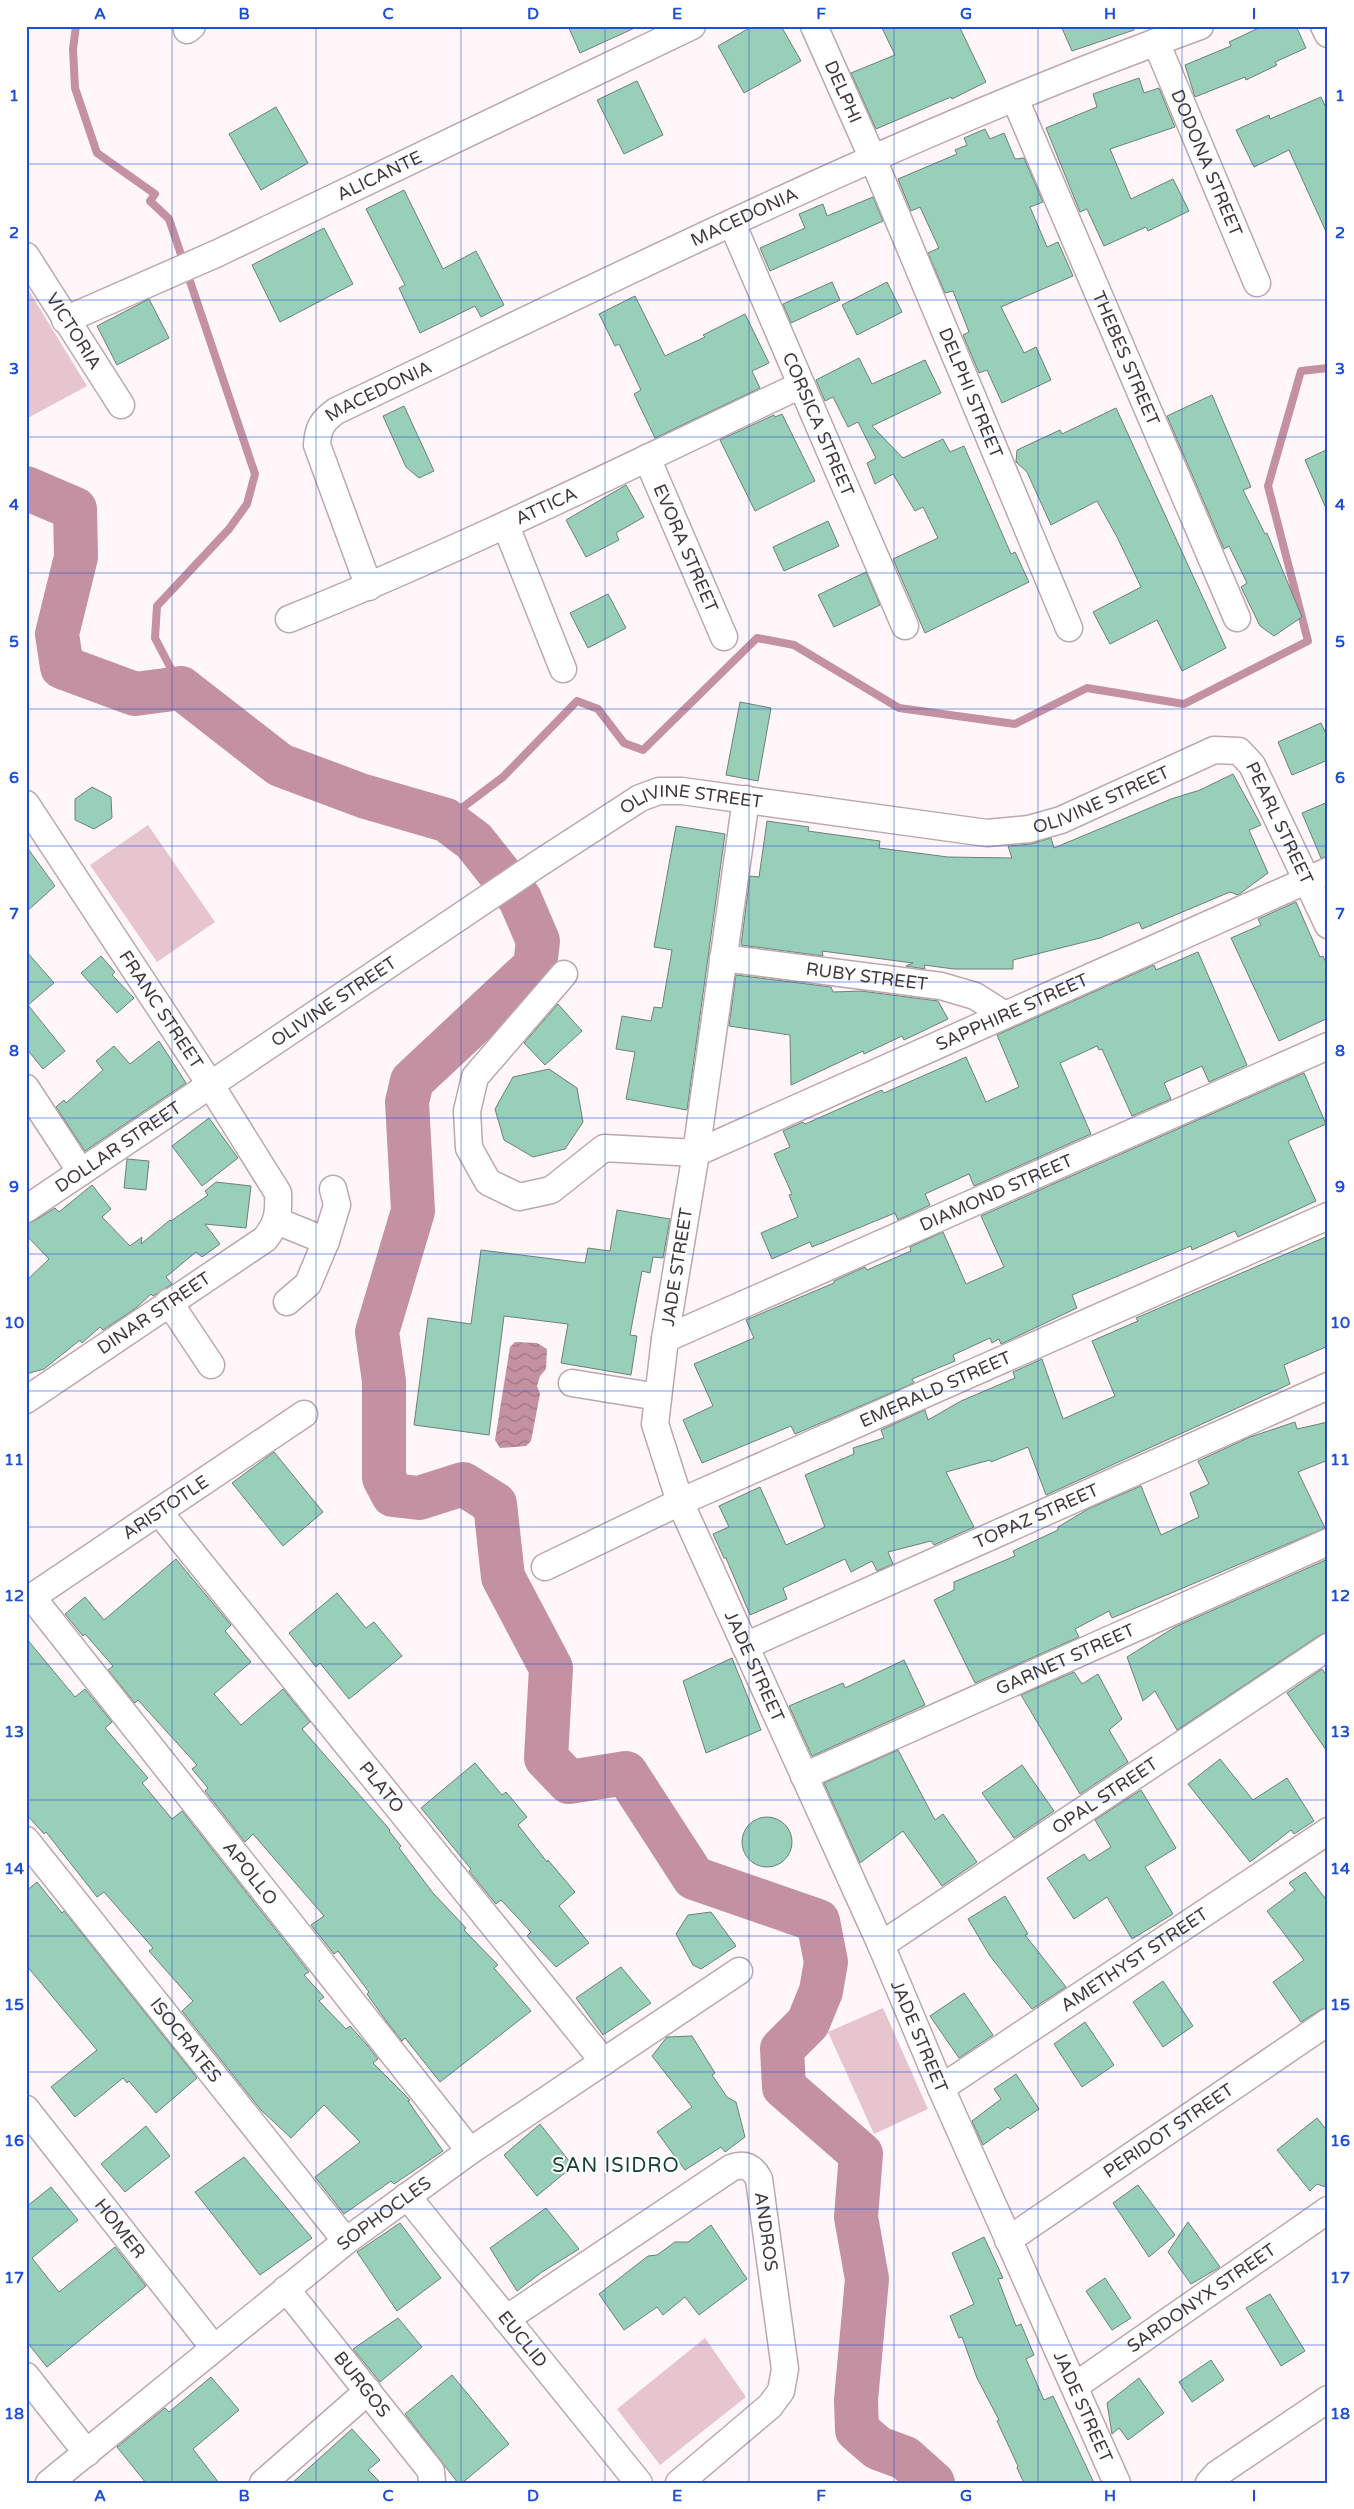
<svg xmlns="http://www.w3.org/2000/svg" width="1354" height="2509" viewBox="0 0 1354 2509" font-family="'Varela Round',sans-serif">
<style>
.green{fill:#e6c5cf}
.water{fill:url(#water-waves)}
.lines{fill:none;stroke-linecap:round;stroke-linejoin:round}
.stream{stroke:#c391a1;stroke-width:8}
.river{stroke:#c391a1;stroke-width:44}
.building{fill:#98cfb8;stroke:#6e8078}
.minor-casing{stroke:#bca8ae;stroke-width:29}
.minor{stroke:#fff;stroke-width:26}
.grid{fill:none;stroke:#1d4ed8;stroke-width:1;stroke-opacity:0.55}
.labels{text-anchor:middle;stroke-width:4;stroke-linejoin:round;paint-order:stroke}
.street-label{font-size:18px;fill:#42393c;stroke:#fff}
.quarter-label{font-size:20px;letter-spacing:1px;fill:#114232;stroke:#fff}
.neatline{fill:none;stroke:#1d4ed8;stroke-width:2}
.grid-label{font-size:16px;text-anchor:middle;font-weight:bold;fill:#1d4ed8}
</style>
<defs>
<pattern id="water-waves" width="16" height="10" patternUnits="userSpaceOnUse" patternTransform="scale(1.25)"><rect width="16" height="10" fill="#c391a1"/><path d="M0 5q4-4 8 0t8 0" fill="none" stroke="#a07784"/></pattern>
</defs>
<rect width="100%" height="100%" fill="#fef6f8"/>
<!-- green -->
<path class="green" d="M26 286 87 386 26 419Z
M148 825 215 922 157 962 90 865Z
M883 2008 928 2109 874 2134 828 2032Z
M705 2338 746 2397 660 2465 617 2409Z"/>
<!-- water -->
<path class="water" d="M515 1342 537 1343 547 1349 546 1369 540 1376 537 1386 540 1394 531 1441 526 1446 500 1448 495 1440 510 1347Z"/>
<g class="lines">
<!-- stream -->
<path class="stream" d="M76 26 73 49 75 88 97 153 155 194 150 201 169 219 255 474 247 504 229 529 157 606 155 638 181 688
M446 820 503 777 577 701 598 709 624 743 643 750 757 638 794 645 899 708 1015 724 1087 688 1184 704 1308 641 1268 486 1301 371 1328 368"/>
<!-- river -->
<path class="river" d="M26 488 75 509 76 557 57 634 62 667 135 694 181 688 280 765 363 796 446 820 474 841 520 899 538 941 535 966 412 1081 407 1102 413 1211 377 1332 384 1381V1478L393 1495 419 1498 463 1484 495 1504 503 1577 551 1668 546 1758 569 1782 626 1773 694 1878 818 1921 826 1962 821 1991 808 2023 782 2049 784 2087 861 2154 856 2217 867 2279 856 2400 857 2430 878 2448 905 2458 933 2483"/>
</g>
<!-- building -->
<path class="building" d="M568 26H639L580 53Z
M753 26H781L801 61 744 93 718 46Z
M881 26H959L986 82 952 99 951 97 876 129 851 73 895 55Z
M1061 26H1133L1134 30 1072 51Z
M1263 26H1296L1306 48 1275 62 1277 65 1246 80 1245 77 1195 97 1185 65 1231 46 1229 42Z
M1139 78 1144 93 1159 88 1175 127 1110 149 1131 199 1173 179 1189 211 1148 231 1146 227 1104 246 1087 209 1080 212 1046 128 1097 107 1093 94Z
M637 81 663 135 624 154 597 100Z
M1321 97 1328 112V236L1289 150 1254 167 1236 130 1269 115 1270 119Z
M276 107 308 163 261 190 229 134Z
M985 129 990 139 1004 133 1015 159 1024 158 1043 202 1030 207 1047 247 1058 242 1073 276 1001 307 1024 353 1036 347 1051 380 1002 403 987 370 979 373 963 335 969 332 953 291 945 293 928 253 939 248 920 207 911 211 898 179 957 154 955 150 967 145 964 138Z
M404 190 443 269 476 251 504 305 481 317 475 306 420 333 399 288 405 285 366 209Z
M873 197 883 221 770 271 760 248 805 228 799 214 823 204 827 216Z
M324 228 353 284 280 322 252 265Z
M832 282 840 300 791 323 783 304Z
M887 282 902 312 857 335 842 305Z
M635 296 665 356 705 337 703 335 745 314 769 363 752 371 760 388 655 438 634 394 641 390 619 344 615 346 599 314Z
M149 299 169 338 117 365 97 326Z
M859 358 872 384 925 360 941 393 872 426 903 458 943 439 950 452 964 446 1011 554 1015 552 1029 582 925 633 893 559 938 538 923 507 915 511 893 474 875 484 867 463 876 458 858 422 848 427 833 397 825 401 816 380Z
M1212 395 1251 487 1243 490 1265 534 1267 533 1302 617 1274 636 1260 626 1241 587 1247 583 1229 546 1224 549 1167 416Z
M404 406 434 471 419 478 406 467 383 416Z
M1116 408 1226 648 1182 671 1157 620 1110 644 1093 612 1141 587 1117 537 1097 501 1051 525 1027 472 1016 462 1017 450 1060 430 1062 434Z
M782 414 815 481 755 511 720 440 774 415 775 417Z
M1328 449V513L1305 460Z
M626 485 644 517 616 533 619 540 586 557 566 520Z
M828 521 839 546 784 571 773 547Z
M866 572 880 605 834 627 818 595Z
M608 594 626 628 588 648 570 613Z
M740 702 771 708 758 781 726 775Z
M1321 723 1328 738V760L1292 775 1278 742Z
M1233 774 1261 825 1249 830 1268 873 1238 895 1230 892 1142 929 1139 922 1100 938 1013 960V969H954L924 965 925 969 906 966 913 963 822 951 823 956 741 945 750 876 759 877 767 821 809 827 808 831 880 841 879 848 948 857 1012 858 1008 846 1031 844 1051 838 1054 848 1171 799 1200 790Z
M92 787 111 797 112 818 94 829 75 820V799Z
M1328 802V856L1321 858 1302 813Z
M676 826 725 834 687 1110 626 1099 635 1052 616 1049 622 1016 651 1021 654 1007 662 1008 672 950 654 947Z
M26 846 55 886 26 912Z
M1296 902 1320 957 1323 956 1328 967V1018L1279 1041 1231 938 1261 925 1258 919Z
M26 951 54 983 28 1005 65 1051 43 1069 26 1048Z
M1198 952 1247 1065 1209 1082 1202 1066 1164 1083 1171 1099 1132 1116 1102 1049 1099 1050 1097 1046 1060 1063 1091 1134 974 1186 969 1174 925 1194 930 1205 898 1220 895 1213 812 1247 810 1242 772 1259 761 1233 798 1217 789 1195 792 1194 774 1154 790 1147 783 1131 803 1122 805 1124 882 1090 884 1093 966 1057 986 1102 1019 1087 997 1035 1154 965 1156 970Z
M101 956 115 972 112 975 134 998 117 1013 81 973Z
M736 975 831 987 833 992 861 991 938 1001 948 1019 904 1040 902 1036 864 1054 863 1051 791 1085 790 1035 729 1026Z
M558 1004 582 1031 545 1065 524 1043Z
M159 1041 186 1083 85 1151 56 1107 64 1100 66 1103 103 1070 96 1061 114 1046 130 1064Z
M549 1069 577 1088 583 1122 565 1149 533 1157 504 1140 495 1109 513 1077Z
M1304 1073 1326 1124 1288 1141 1316 1201 1238 1237 1235 1231 1192 1250 1191 1246 1072 1295 1077 1308 1001 1344 999 1339 992 1343 990 1338 953 1355 955 1361 912 1379 914 1383 842 1414 795 1434 791 1426 702 1463 683 1420 713 1406 694 1364 754 1338 746 1320 834 1283V1281L865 1267 867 1270 911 1251 910 1247 943 1232 966 1284 1004 1267 981 1216Z
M209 1118 238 1158 202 1186 172 1146Z
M127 1159 149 1161 146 1190 124 1188Z
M216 1182 251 1186 246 1228 205 1224 220 1244 202 1257 196 1252 166 1277 172 1284 153 1296 151 1294 136 1308 103 1330 100 1327 82 1343 80 1340 44 1369 26 1374V1281L49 1259 26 1235V1224L34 1221 55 1208 59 1212 92 1185 111 1209 102 1217 130 1246 142 1237 141 1244 170 1220 171 1221 208 1195 205 1191Z
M617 1210 670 1219 663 1258 653 1257 650 1273 642 1271 630 1335 637 1336 631 1375 561 1363 568 1324 504 1316 489 1435 414 1425 428 1318 471 1324 481 1250 585 1263 588 1248 610 1251Z
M1328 1236V1346L1284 1365 1290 1384 1046 1495 1028 1447 991 1462 990 1460 946 1472 974 1527 934 1545 931 1541 888 1552 893 1564 877 1571 872 1561 851 1572 845 1559 783 1588 787 1599 750 1615 726 1558H724L713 1534 729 1527 719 1506 760 1487 786 1545 825 1527 805 1475 854 1454 853 1448 884 1438 881 1430 925 1410 928 1420 961 1401 1015 1378 1013 1372 1042 1359 1063 1419 1115 1396 1092 1341 1138 1321 1136 1318Z
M1295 1422 1297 1429 1328 1422V1460L1298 1472 1325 1528 1112 1618 1109 1611 1075 1629 1079 1637 975 1683 934 1600 954 1590V1582L1015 1556 1013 1551 1058 1530V1527L1088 1509 1141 1486 1161 1535 1199 1517 1190 1493 1209 1484 1198 1461 1250 1437Z
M274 1452 323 1512 283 1546 232 1483Z
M176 1559 231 1625 225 1631 251 1662 214 1694 241 1725 283 1689 310 1722 302 1729 390 1830 389 1831 401 1846 399 1848 433 1893 466 1928 464 1930 498 1965 494 1968 531 2011 440 2082 405 2038 402 2041 387 2022 367 1994 369 1992 338 1951 334 1954 311 1925 324 1916 253 1834 245 1842 205 1791 208 1788 192 1769 197 1765 138 1700 135 1703 108 1670 113 1666 85 1634 83 1636 65 1614 85 1597 104 1620Z
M1328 1559V1632L1320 1635 1177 1730 1155 1691 1143 1701 1127 1657 1175 1627Z
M337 1593 366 1628 374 1622 402 1656 349 1699 320 1663 316 1667 289 1633Z
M26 1638 75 1697 85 1689 112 1722 105 1728 148 1778 142 1783 172 1819 182 1811 309 1972 304 1975 324 1997 319 2001 346 2029 350 2026 367 2045 378 2059 373 2063 410 2100 408 2101 443 2151 394 2184 391 2181 344 2214 315 2177 360 2142 324 2105 291 2138 261 2110 182 2011 193 2001 149 1951 153 1948 104 1892 97 1897 46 1832 44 1834 26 1814Z
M732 1658 761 1730 706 1753 683 1681Z
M904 1660 925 1705 812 1756 789 1706 843 1683 845 1688Z
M1322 1669 1328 1677V1753L1287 1693Z
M1074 1672 1082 1684 1098 1674 1122 1719 1109 1730 1128 1762 1080 1794 1021 1695Z
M898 1750 935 1820 943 1814 977 1862 942 1886 903 1831 860 1863 824 1783Z
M1220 1759 1253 1800 1287 1778 1314 1821 1294 1834 1291 1830 1250 1862 1188 1784Z
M475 1763 502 1795 506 1792 527 1817 518 1825 547 1862 548 1860 575 1892 559 1906 589 1943 556 1967 527 1936 531 1932 501 1900 496 1904 469 1871 471 1869 421 1808Z
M1022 1765 1054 1811 1014 1838 982 1793Z
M1141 1790 1176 1848 1145 1867 1173 1914 1132 1939 1107 1897 1074 1919 1047 1878 1084 1854 1089 1861 1111 1847 1095 1820Z
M742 1842a25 25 0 1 1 50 0a25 25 0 1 1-50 0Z
M1305 1872 1328 1902V2007L1320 2010 1301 2022 1273 1982 1304 1960 1267 1911 1295 1890 1289 1883Z
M37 1882 62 1913 64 1911 197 2078 156 2113 129 2081 127 2083 123 2078 75 2117 51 2087 97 2050 26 1965V1891Z
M1005 1896 1028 1934 1025 1935 1066 1987 1032 2009 990 1956 968 1919Z
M711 1912 736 1946 701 1969 693 1965 676 1934 688 1915Z
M621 1967 651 2003 603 2035 576 1998Z
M1163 1981 1193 2026 1163 2047 1133 2002Z
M964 1993 993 2035 959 2058 930 2016Z
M1085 2022 1114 2065 1082 2087 1054 2044Z
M692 2036 715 2073 712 2075 727 2097 736 2102 745 2137 725 2152 721 2147 685 2170 657 2132 692 2107 652 2056 667 2037Z
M1016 2074 1039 2109 1010 2129 1008 2127 983 2145 972 2121 1001 2099 994 2089Z
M1317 2118 1328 2132V2188L1317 2184 1310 2191 1277 2150Z
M540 2124 573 2166 537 2196 504 2155Z
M146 2126 170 2156 125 2192 101 2164Z
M244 2157 312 2238 260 2275 195 2192Z
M1138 2185 1175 2235 1149 2257 1113 2203Z
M51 2187 78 2220 32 2258 59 2292 115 2247 146 2286 47 2367 26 2341V2207Z
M546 2208 579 2249 542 2272 517 2291 490 2248Z
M1188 2222 1220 2267 1191 2284 1168 2252Z
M400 2223 441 2278 397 2311 357 2252Z
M711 2225 747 2279 699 2315 685 2297 663 2315 657 2307 624 2330 599 2294 648 2256 657 2255 675 2242H688Z
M984 2237 1003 2278 998 2279 1016 2326 1021 2324 1034 2355 1026 2359 1044 2400 1053 2396 1094 2483H1024L1017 2468 1018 2466 997 2421 999 2420 977 2378 962 2337 959 2338 950 2316 974 2304 952 2253Z
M1105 2278 1131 2318 1112 2330 1086 2291Z
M1270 2294 1305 2351 1281 2366 1246 2308Z
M398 2318 422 2347 380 2382 353 2349Z
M1211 2360 1224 2380 1192 2402 1179 2382Z
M452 2375 509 2444 462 2483H458L405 2414Z
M211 2377 239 2410 193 2449 219 2483H146L117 2447 165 2408 169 2412Z
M1139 2378 1164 2413 1128 2440 1119 2428 1112 2434 1107 2403Z
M352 2429 380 2460 368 2470 381 2483H292Z"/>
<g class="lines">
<!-- minor casing -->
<g class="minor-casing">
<g id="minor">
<path id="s1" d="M814 26 873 159 1069 628"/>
<path d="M1324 26 1328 34"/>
<path d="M187 30 192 26"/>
<path id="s2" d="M1156 42 1257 283"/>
<path id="s3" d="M1015 99 1237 618"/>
<path id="s4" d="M732 223 905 626"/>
<path id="s5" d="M26 256 121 405"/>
<path id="s6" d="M65 320 218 253 692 26"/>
<path id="s7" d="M647 458 724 637"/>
<path d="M506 526 563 669"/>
<path id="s8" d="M369 587 317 445C318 428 322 421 336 411 620 276 903 133 1200 26"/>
<path id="s9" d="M289 619C463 549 631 465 801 385"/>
<path id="s10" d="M746 799 696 1153 665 1339 655 1424 680 1502 881 1945 941 2088 1117 2483"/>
<path id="s11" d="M26 804 210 1084 278 1193C279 1212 278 1223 265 1239L26 1400"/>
<path id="s12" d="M723 958 941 986 975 996 1005 1015"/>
<path id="s13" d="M564 974 475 1077 467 1111 469 1148 488 1182 519 1197 551 1190 604 1148 696 1153 1328 871"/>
<path d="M26 1088 81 1172"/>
<path id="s14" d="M26 1209 538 864 640 798 659 791H682L987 833 1029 829 1061 820 1214 750 1239 751 1252 765 1328 925"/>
<path d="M277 1221 326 1241"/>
<path d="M169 1302 211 1365"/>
<path d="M287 1302 308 1284 326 1241 337 1205 333 1189"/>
<path id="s15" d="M665 1339 1328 1046"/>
<path d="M572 1383 658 1397"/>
<path id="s16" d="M159 1512 604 2062"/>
<path id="s17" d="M545 1567 680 1502 1328 1216"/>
<path id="s18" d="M32 1597 470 2151"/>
<path id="s19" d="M26 1601 304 1414"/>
<path id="s20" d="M745 1646 1328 1386"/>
<path id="s21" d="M804 1776 1328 1542"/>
<path id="s22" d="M26 1840 346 2241"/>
<path id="s23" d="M881 1945 1328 1647"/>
<path id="s24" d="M941 2088 1328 1831"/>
<path id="s25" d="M26 2109 214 2348"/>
<path id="s26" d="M407 2196 639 2483"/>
<path id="s27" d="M1008 2240 1328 2022"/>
<path id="s28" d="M286 2289 431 2471 432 2483"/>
<path id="s29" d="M506 2319 731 2168C744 2163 752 2166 759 2179L785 2369 781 2391 770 2406 679 2483"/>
<path d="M26 2376 87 2453"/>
<path id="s30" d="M1075 2386 1328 2210"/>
<path id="s31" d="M49 2483 346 2241 470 2151 739 1971"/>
<path d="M263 2483 368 2391"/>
<path d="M1209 2483 1217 2474 1328 2399"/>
</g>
</g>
<!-- minor -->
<use href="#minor" class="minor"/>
</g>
<!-- grid -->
<path class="grid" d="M172 26V2483M316 26V2483M461 26V2483M605 26V2483M749 26V2483M894 26V2483M1038 26V2483M1182 26V2483M26 164H1328M26 300H1328M26 437H1328M26 573H1328M26 709H1328M26 846H1328M26 982H1328M26 1118H1328M26 1254H1328M26 1391H1328M26 1527H1328M26 1664H1328M26 1800H1328M26 1936H1328M26 2072H1328M26 2209H1328M26 2345H1328"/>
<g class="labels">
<!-- street labels -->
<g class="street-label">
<text dy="6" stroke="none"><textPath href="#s1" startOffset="72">DELPHI</textPath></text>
<text dy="6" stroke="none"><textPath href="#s2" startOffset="131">DODONA STREET</textPath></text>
<text dy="6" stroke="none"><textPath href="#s6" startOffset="346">ALICANTE</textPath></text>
<text dy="6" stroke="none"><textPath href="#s8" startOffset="644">MACEDONIA</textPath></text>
<text dy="6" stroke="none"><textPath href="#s5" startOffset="89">VICTORIA</textPath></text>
<text dy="6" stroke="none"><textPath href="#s3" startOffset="282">THEBES STREET</textPath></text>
<text dy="6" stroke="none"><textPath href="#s8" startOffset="239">MACEDONIA</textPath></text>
<text dy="6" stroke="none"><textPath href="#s1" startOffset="399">DELPHI STREET</textPath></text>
<text dy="6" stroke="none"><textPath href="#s4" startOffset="219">CORSICA STREET</textPath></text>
<text dy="6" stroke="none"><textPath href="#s9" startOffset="281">ATTICA</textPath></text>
<text dy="6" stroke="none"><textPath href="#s7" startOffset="98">EVORA STREET</textPath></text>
<text dy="6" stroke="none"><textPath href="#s14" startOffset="1210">OLIVINE STREET</textPath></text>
<text dy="6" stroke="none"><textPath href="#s14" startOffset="790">OLIVINE STREET</textPath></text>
<text dy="6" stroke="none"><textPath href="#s14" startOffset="1442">PEARL STREET</textPath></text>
<text dy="6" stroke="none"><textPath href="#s12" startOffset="145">RUBY STREET</textPath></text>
<text dy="6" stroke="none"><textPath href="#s14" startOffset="371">OLIVINE STREET</textPath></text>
<text dy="6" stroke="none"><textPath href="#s11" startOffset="246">FRANC STREET</textPath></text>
<text dy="6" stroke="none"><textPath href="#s13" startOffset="820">SAPPHIRE STREET</textPath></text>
<text dy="6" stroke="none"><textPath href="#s14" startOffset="111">DOLLAR STREET</textPath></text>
<text dy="6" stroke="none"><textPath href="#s15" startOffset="362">DIAMOND STREET</textPath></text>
<text transform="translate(677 1267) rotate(-81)" y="6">JADE STREET</text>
<text transform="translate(154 1313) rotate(-34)" y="6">DINAR STREET</text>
<text dy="6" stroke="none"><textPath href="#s17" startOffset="429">EMERALD STREET</textPath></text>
<text dy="6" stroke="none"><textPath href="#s19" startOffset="168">ARISTOTLE</textPath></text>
<text dy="6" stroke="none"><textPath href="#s20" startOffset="319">TOPAZ STREET</textPath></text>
<text dy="6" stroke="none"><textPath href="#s21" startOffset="286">GARNET STREET</textPath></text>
<text dy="6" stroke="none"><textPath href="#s10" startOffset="894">JADE STREET</textPath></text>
<text dy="6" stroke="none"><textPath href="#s16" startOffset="354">PLATO</textPath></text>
<text dy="6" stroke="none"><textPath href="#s23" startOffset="269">OPAL STREET</textPath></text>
<text dy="6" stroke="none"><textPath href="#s18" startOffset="352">APOLLO</textPath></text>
<text dy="6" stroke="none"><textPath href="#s24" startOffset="232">AMETHYST STREET</textPath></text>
<text dy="6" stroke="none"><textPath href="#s10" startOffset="1299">JADE STREET</textPath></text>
<text dy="6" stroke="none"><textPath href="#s22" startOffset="256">ISOCRATES</textPath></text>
<text dy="6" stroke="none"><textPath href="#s27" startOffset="194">PERIDOT STREET</textPath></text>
<text dy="6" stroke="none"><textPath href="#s31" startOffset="430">SOPHOCLES</textPath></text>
<text dy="6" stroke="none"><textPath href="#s25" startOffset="152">HOMER</textPath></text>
<text dy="6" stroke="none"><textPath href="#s29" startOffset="358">ANDROS</textPath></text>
<text dy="6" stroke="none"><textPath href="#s30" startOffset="154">SARDONYX STREET</textPath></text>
<text dy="6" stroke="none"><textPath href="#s26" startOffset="184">EUCLID</textPath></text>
<text dy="6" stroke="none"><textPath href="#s28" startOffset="122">BURGOS</textPath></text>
<text dy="6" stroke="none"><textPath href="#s10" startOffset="1704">JADE STREET</textPath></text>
</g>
<!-- quarter labels -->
<g class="quarter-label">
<text x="616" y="2172">SAN ISIDRO</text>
</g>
</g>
<!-- border -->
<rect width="1354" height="2509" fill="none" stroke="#ffffff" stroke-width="55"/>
<rect x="28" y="28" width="1298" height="2454" class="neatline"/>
<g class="grid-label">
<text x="100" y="19">A</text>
<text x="244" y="19">B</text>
<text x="388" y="19">C</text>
<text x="533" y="19">D</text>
<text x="677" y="19">E</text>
<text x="821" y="19">F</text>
<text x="966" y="19">G</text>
<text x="1110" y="19">H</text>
<text x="1254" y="19">I</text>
<text x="14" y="101">1</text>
<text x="1340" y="101">1</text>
<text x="14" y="238">2</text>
<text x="1340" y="238">2</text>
<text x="14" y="374">3</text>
<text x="1340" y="374">3</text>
<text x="14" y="510">4</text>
<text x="1340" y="510">4</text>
<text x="14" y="647">5</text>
<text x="1340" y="647">5</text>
<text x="14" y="783">6</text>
<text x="1340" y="783">6</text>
<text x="14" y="919">7</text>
<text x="1340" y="919">7</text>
<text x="14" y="1056">8</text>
<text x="1340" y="1056">8</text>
<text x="14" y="1192">9</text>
<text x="1340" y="1192">9</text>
<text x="14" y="1328">10</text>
<text x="1340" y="1328">10</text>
<text x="14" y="1465">11</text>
<text x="1340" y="1465">11</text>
<text x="14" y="1601">12</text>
<text x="1340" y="1601">12</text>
<text x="14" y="1737">13</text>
<text x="1340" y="1737">13</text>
<text x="14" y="1874">14</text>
<text x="1340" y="1874">14</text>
<text x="14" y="2010">15</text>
<text x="1340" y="2010">15</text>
<text x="14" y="2146">16</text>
<text x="1340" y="2146">16</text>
<text x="14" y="2283">17</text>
<text x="1340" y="2283">17</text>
<text x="14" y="2419">18</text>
<text x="1340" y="2419">18</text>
<text x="100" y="2501">A</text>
<text x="244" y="2501">B</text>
<text x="388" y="2501">C</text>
<text x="533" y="2501">D</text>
<text x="677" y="2501">E</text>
<text x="821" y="2501">F</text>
<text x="966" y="2501">G</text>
<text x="1110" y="2501">H</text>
<text x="1254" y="2501">I</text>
</g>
</svg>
